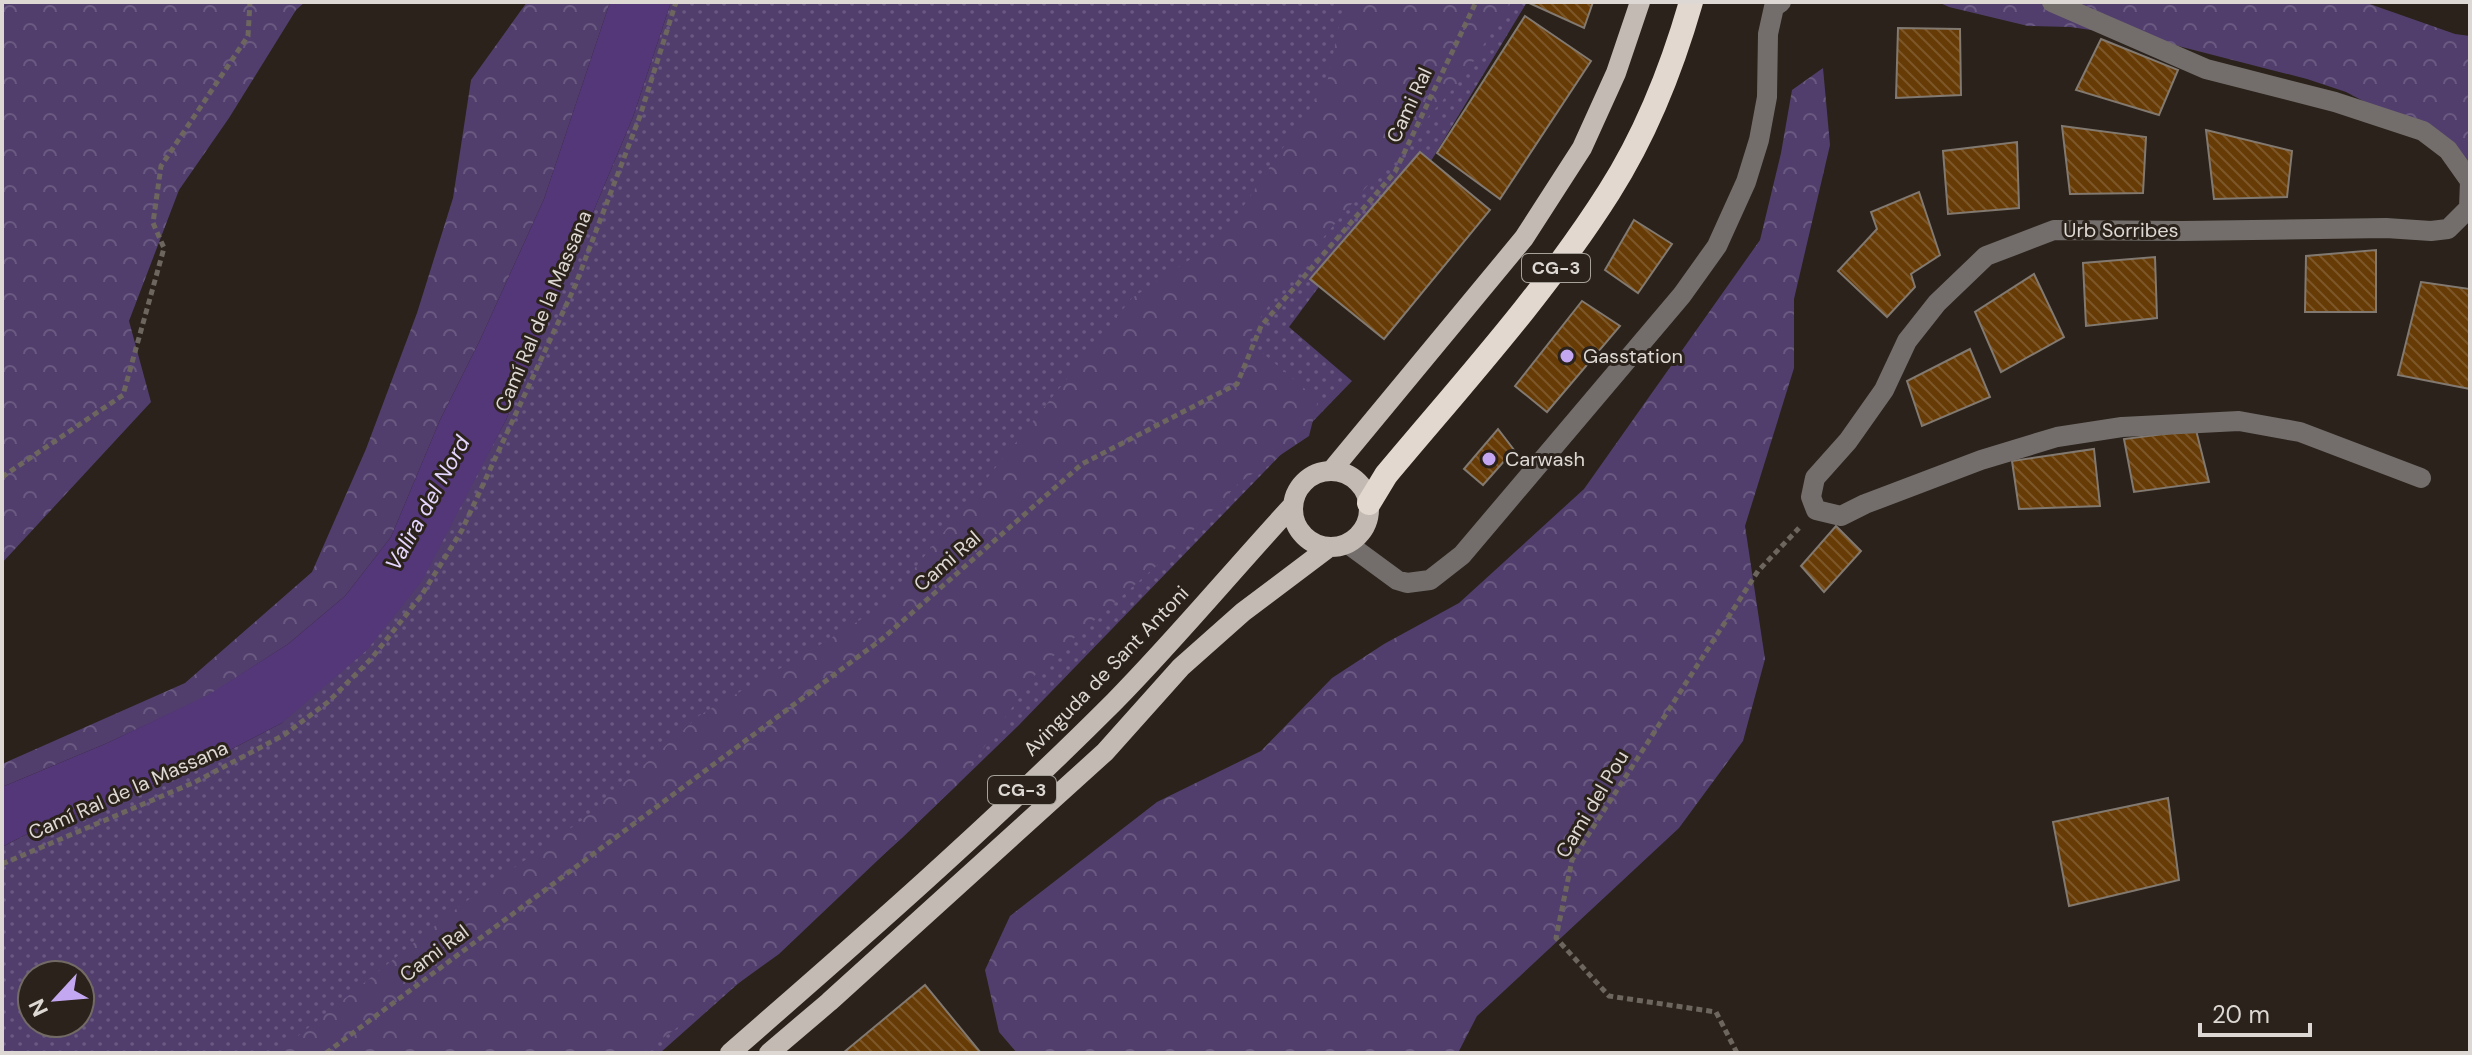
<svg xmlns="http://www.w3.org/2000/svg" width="2472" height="1055" viewBox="0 0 2472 1055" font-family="'DM Sans',sans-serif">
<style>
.grass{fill:url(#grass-dots);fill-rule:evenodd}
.forest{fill:url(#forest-crowns)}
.water{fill:#543779}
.building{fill:url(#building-back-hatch);stroke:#827970;stroke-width:2}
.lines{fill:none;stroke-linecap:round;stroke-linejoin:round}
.path{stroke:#6c665f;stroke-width:5;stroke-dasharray:6 4;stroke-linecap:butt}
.minor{stroke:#736e6b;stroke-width:20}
.major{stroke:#c3bab3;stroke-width:20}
.highway{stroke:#e3d8cf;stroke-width:24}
.poi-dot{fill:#c4a7f1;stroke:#2a221b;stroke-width:3}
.labels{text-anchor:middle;stroke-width:6;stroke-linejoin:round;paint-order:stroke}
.shield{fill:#2a221b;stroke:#a7a19c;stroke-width:2}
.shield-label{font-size:18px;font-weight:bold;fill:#ddd8d3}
.street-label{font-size:20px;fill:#ddd8d3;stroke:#2a221b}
.poi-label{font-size:20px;fill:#ddd8d3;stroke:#2a221b;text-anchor:start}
.water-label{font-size:22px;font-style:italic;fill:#e5d6fe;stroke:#2a221b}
</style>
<defs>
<pattern id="grass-dots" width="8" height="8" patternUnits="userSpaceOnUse" patternTransform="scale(2)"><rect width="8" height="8" fill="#513e6c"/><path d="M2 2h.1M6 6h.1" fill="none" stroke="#6a5980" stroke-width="1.8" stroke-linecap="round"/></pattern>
<pattern id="forest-crowns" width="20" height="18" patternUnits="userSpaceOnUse" patternTransform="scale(2)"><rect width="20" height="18" fill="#513e6c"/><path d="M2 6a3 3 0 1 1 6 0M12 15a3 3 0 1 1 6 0" fill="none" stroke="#6a5980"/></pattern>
<pattern id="building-back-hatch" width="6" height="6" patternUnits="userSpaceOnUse" patternTransform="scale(2)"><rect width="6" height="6" fill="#673b05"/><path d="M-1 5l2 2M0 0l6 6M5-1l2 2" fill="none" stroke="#7c5729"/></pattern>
</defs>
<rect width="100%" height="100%" fill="#2a221b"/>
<!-- grass -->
<path class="grass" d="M671 2H1527L1431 161 1419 152 1289 327 1352 381 1018 726 902 838 660 1053H2V847L29 833 195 768 282 723 468 490 506 420 633 117ZM32 975H80V1023H32Z"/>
<!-- forest -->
<path class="forest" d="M2 2H305L296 10 229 118 179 190 129 321 151 402 2 563Z
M527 2H610L544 199 480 340 440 420 391 537 345 596 288 644 208 696 105 744 2 787V764L185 683 312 572 366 449 417 313 453 198 471 80Z
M1344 2H1510L1465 75 1354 201 1281 288 1246 339 1318 400 1309 436 1240 482 1170 554 1041 667 957 785 779 954 642 1053H277L461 905 581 821 700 715 805 654 886 604 1132 298 1221 239 1327 83Z
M1938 2H2364L2455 34 2470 36V168L2386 113 2346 92 2307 79 2147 38 2070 27 2028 26 1949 7Z
M1823 68 1830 145 1794 299V368L1745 526 1765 659 1743 741 1679 828 1477 1016 1458 1053H1017L999 1032 985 970 1010 916 1157 802 1261 751 1332 678 1384 644 1459 603 1584 489 1760 240 1781 153 1792 90Z"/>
<!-- water -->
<path class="water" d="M610 2H671L633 117 506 420 422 581 367 650 282 723 195 768 29 833 2 847V787L105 744 208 695 288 644 345 596 391 537 440 420 480 340 544 199Z"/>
<!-- building -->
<path class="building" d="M1527 2H1593L1584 28Z
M1525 16 1591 61 1500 199 1437 153Z
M1898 28 1960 29 1961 95 1896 98Z
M2101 39 2178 70 2159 115 2076 90Z
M2062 126 2146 137 2143 193 2070 194Z
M2206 130 2292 151 2287 197 2214 199Z
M2017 142 2019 208 1948 214 1943 151Z
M1420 152 1490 210 1384 339 1310 279Z
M1919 192 1940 255 1911 274 1915 287 1887 317 1838 271 1877 229 1871 212Z
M1634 220 1672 244 1638 293 1605 270Z
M2376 250V312H2305L2306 256Z
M2155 257 2157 318 2086 326 2083 263Z
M2034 274 2064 337 2001 372 1975 312Z
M2421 282 2470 289V389L2398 375Z
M1582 301 1620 326 1547 412 1515 386Z
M1970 349 1990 397 1922 426 1907 381Z
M1498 429 1514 450 1483 485 1464 469Z
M2196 430 2209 482 2134 492 2124 439Z
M2094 449 2100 506 2019 509 2012 461Z
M1836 526 1861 551 1824 592 1801 566Z
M2168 798 2179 880 2069 906 2053 822Z
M925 985 981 1053H843Z"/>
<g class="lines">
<!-- path -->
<path class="path" d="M2 477 123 395 164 248 153 223 161 166 248 36 250 2
M2 864 195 782 284 735 328 702 371 659 421 596 462 530 575 286 640 116 676 2
M326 1053 882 639 1082 464 1237 384 1261 326 1395 172 1476 2
M1737 1053 1716 1012 1609 996 1556 938 1572 860 1758 571 1799 528"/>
<!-- minor -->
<path class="minor" d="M2052 2 2206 69 2335 102 2423 131 2448 150 2470 181 2469 208 2448 229 2431 231 2386 228 2182 231 2054 230 1986 256 1937 303 1907 341 1884 390 1848 441 1815 478 1811 497 1816 510 1841 516 1865 504 1981 460 2057 437 2122 427 2239 421 2300 432 2421 478
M1348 544 1397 580 1407 583 1430 580 1462 555 1682 295 1717 246 1746 182 1759 140 1767 97 1768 34 1774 7 1781 2"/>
<!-- major -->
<path class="major" d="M1332 470 1524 238 1582 148 1616 73 1640 2
M1293 509a38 38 0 1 1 76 0a38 38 0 1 1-76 0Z
M730 1053C861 939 991 825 1114 702 1176 639 1233 570 1293 505
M769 1053 829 1002 1105 752 1181 667 1243 612 1328 548"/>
<!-- highway -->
<path class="highway" d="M1369 503 1386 475C1463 383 1545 293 1609 192 1646 134 1672 68 1691 2"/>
</g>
<!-- markers -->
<g class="poi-dot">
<circle cx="1567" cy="356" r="8"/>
<circle cx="1489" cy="459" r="8"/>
</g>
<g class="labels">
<!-- shield labels -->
<g class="shield">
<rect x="1522" y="254" width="68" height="28" rx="6"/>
<rect x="988" y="776" width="68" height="28" rx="6"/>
</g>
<g class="shield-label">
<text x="1556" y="274">CG-3</text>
<text x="1022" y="796">CG-3</text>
</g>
<!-- street labels -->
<g class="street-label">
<text transform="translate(1409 105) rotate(-65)" y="7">Cami Ral</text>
<text x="2121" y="237">Urb Sorribes</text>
<text transform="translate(543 311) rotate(-67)" y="7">Camí Ral de la Massana</text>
<text transform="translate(947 561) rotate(-41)" y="7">Cami Ral</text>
<text transform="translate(1106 671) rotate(-46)" y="7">Avinguda de Sant Antoni</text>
<text transform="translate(128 790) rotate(-24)" y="7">Camí Ral de la Massana</text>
<text transform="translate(1592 804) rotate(-59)" y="7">Cami del Pou</text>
<text transform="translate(434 953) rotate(-37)" y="7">Cami Ral</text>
</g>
<!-- poi labels -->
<g class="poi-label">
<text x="1583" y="363">Gasstation</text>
<text x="1505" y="466">Carwash</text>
</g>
<!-- water labels -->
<g class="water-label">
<text transform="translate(427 503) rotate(-61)" y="8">Valira del Nord</text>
</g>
</g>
<!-- border -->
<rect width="2472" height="1055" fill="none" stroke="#ddd8d3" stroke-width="8"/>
<!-- north arrow -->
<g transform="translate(56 999) rotate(244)"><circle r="38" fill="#2a221b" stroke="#726b65" stroke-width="2"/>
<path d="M0-6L14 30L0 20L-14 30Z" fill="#c4a7f1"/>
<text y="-12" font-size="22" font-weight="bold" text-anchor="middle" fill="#ddd8d3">N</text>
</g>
<!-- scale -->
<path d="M2200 1023v12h110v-12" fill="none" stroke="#ddd8d3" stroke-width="4"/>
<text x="2212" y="1023" font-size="24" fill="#ddd8d3" stroke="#2a221b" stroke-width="6" paint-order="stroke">20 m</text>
</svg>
